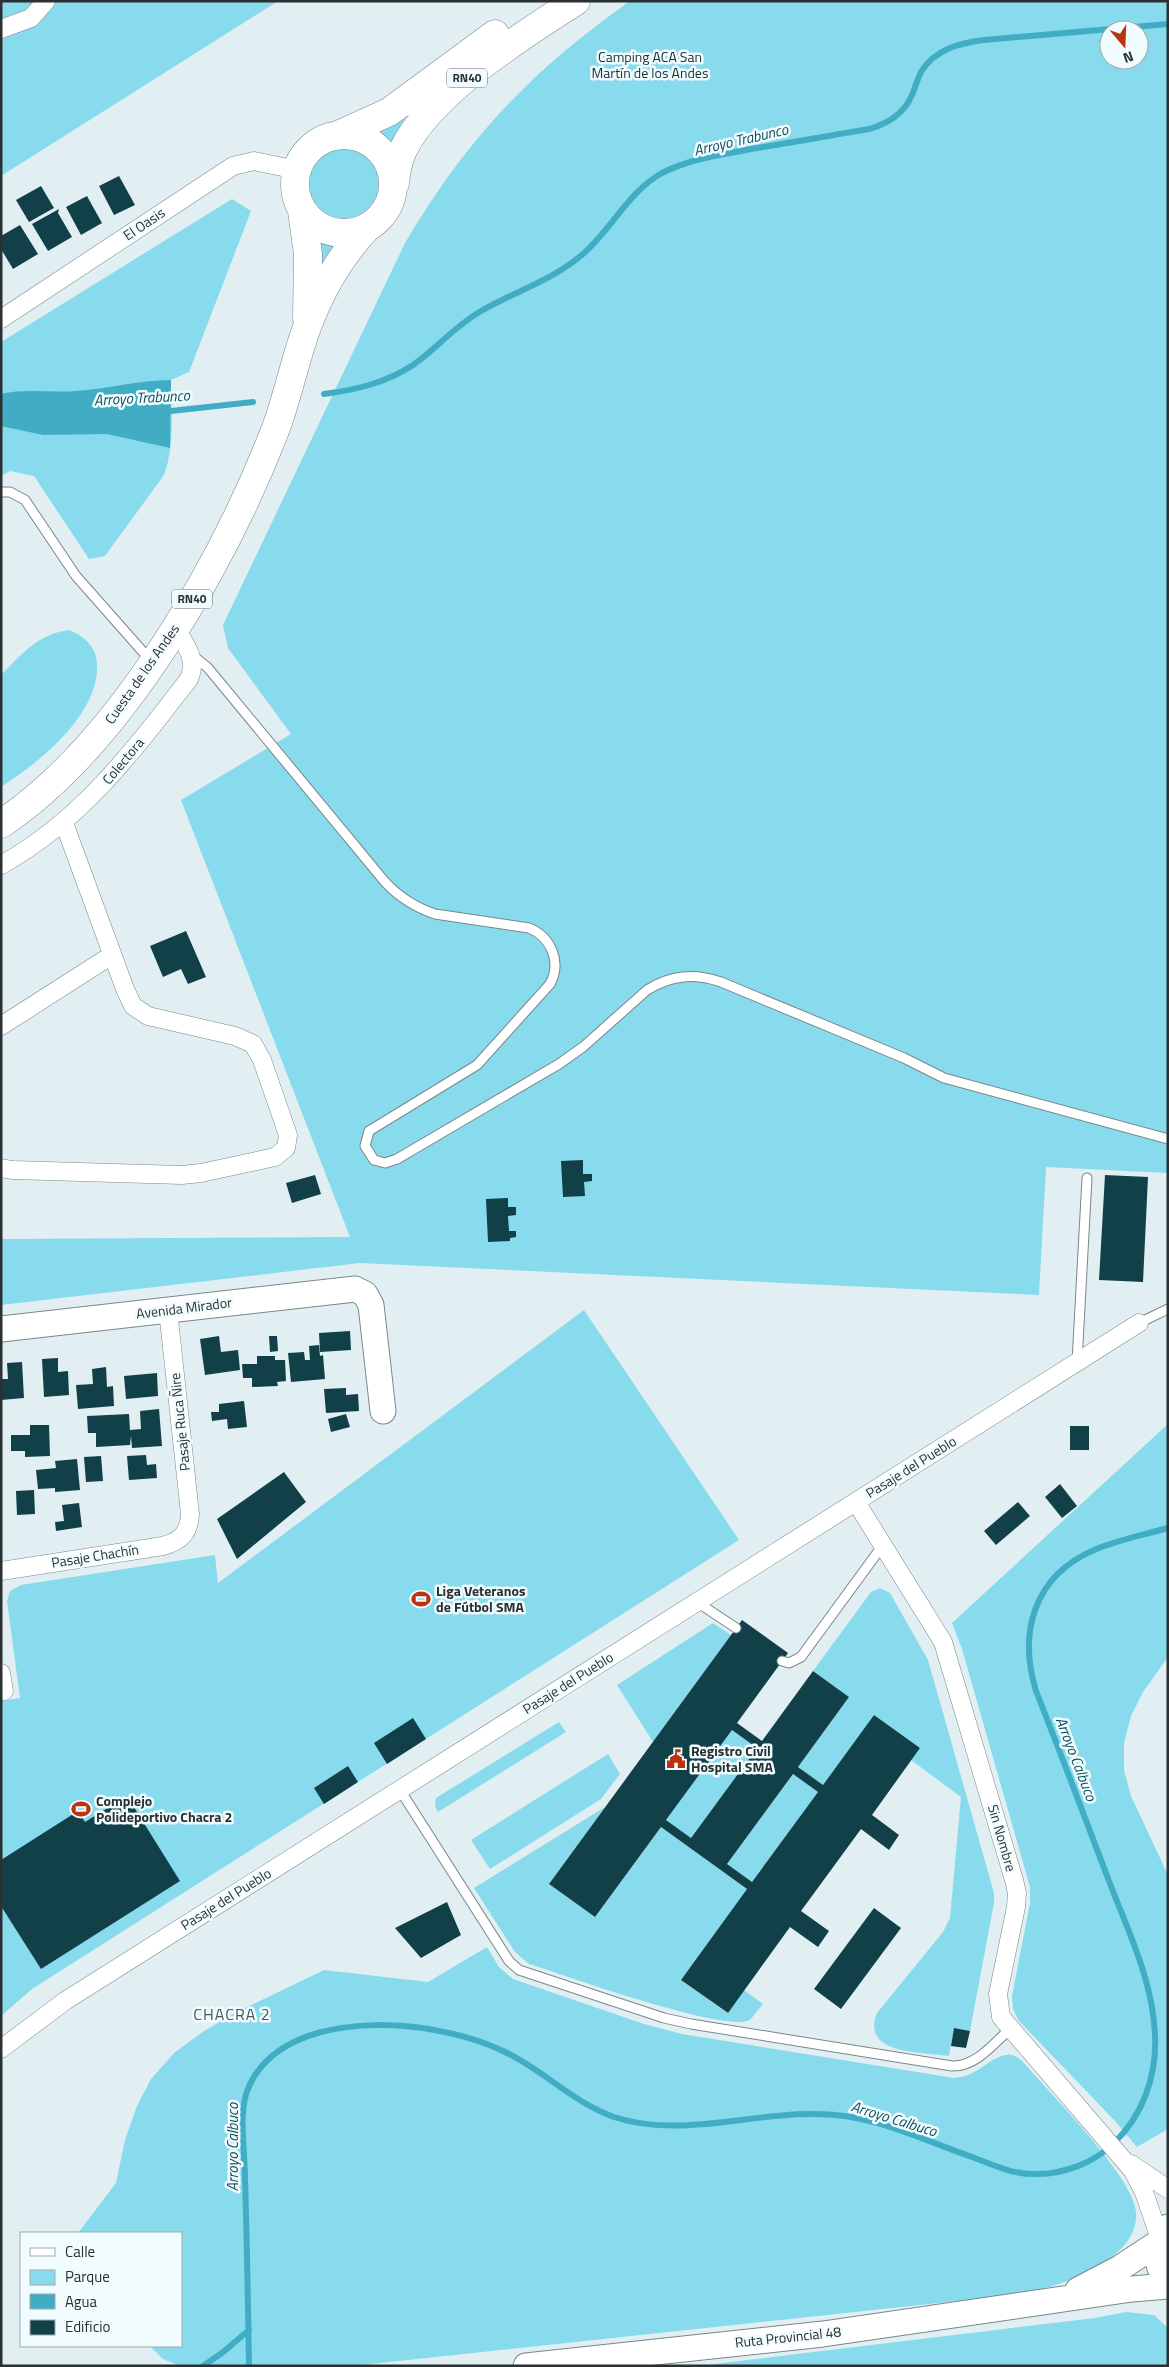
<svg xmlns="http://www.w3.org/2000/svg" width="1169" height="2367" viewBox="0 0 1169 2367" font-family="'Titillium Web',sans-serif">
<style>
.green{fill:#88daed;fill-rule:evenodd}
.water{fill:#41adc4}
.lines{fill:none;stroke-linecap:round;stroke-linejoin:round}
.stream{stroke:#41adc4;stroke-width:6}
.building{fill:#124049;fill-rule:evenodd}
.lane-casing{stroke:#7a878a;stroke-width:11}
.street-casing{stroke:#7a878a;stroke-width:19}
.secondary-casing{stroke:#7a878a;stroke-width:27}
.primary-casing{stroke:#7a878a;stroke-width:29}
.lane{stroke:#fff;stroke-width:9}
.street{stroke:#fff;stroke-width:18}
.secondary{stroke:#fff;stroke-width:25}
.primary{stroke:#fff;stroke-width:28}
.labels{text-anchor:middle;stroke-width:5;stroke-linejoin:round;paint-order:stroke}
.shield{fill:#f1fcff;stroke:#666d70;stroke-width:1}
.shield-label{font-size:12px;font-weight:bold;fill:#2b3032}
.park-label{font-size:14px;fill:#183036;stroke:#f1fcff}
.street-label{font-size:14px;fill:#2b3032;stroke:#f1fcff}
.poi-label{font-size:14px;font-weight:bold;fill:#2b3032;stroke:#f1fcff;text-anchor:start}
.water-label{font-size:15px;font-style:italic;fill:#114f5b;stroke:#f1fcff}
.quarter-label{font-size:16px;letter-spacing:1px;fill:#495558;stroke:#f1fcff}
</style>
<rect width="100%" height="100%" fill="#e1eff3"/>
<!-- green -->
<path class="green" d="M1 1H278L1 176Z
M630 1H1168V1173L1046 1167 1039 1295 360 1263 1 1305V1239L350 1237 181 800 291 734 228 648 223 625 405 243C467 138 531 71 630 1ZM1109 30H1139V60H1109Z
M407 114 391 148 371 130Z
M304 184a41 41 0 1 1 82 0a41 41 0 1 1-82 0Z
M232 199 251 211 189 372 171 380C171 411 175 446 164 475L105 556 89 559 34 476 10 471 1 476V342Z
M320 241 340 245 323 272Z
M69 630C84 636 96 646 97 663 100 714 40 762 1 787V675C23 653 38 634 69 630Z
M584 1310 739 1540 32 1989 1 2016V1701L20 1698 7 1601 10 1591 21 1585 215 1555 218 1583Z
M1168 1424V1657L1143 1692 1131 1716 1124 1743V1770L1131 1796 1168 1875V2129L1137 2147 1115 2121 1019 2021 1013 2009 1012 1996 1030 1903V1887L962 1649 952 1623Z
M880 1588 890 1593 928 1660 994 1893V1903L970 2031 954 2028 949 2056C923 2052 860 2055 877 2013L943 1932 950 1918 961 1797 911 1760 920 1748 874 1715 823 1785 798 1767 849 1697 813 1671 871 1592Z
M713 1623 731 1635 653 1742 617 1685Z
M559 1722 566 1732 438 1812 435 1806 436 1798Z
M732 1730 757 1748 691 1838 666 1820Z
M608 1754 620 1774 601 1799 490 1869 471 1840Z
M793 1774 818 1792 752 1882 727 1864Z
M605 1807 549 1884 595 1917 661 1827 747 1889 681 1980 727 2013 744 1990 763 2004 750 2020C725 2033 564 1975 529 1964L515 1952 474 1888Z
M487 1947 499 1967 513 1979 644 2024 682 2034 954 2078C961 2077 968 2076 974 2072 990 2064 1006 2044 1023 2062 1050 2093 1126 2170 1135 2206 1147 2258 1061 2286 1023 2294L352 2366H180L163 2359 150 2346H181V2233H78L116 2183 125 2140 137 2106 151 2079 174 2053 204 2031 235 2013 324 1970 428 1982Z
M1126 2312 1154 2315 1168 2328V2366H699L1095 2318Z"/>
<!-- water -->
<path class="water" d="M171 380 170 448 107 434 43 435 1 426V394C26 388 50 393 75 391 108 389 138 380 171 380Z"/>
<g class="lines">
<!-- stream -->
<path class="stream" d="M324 394C355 390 386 383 413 365 437 348 455 326 481 311 516 291 553 280 583 254 612 229 628 192 662 173 691 158 726 154 757 148 795 142 832 135 870 129 887 123 903 115 911 97 915 89 917 80 921 72 935 49 960 43 984 40L1168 24
M162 412 253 402
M203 2366 222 2353 249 2330
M249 2366C248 2303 247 2241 245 2179 245 2152 239 2120 246 2094 249 2086 253 2077 258 2071 306 2006 441 2020 505 2052 543 2070 574 2103 614 2117 691 2142 773 2103 851 2117 892 2124 932 2143 972 2157 993 2165 1014 2175 1037 2174 1065 2174 1095 2162 1114 2143 1143 2115 1157 2076 1155 2035 1153 1981 1128 1931 1109 1881 1085 1818 1061 1754 1036 1691 1018 1632 1034 1576 1094 1550 1117 1540 1143 1535 1168 1528"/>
</g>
<!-- building -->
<path class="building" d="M119 176 135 205 114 215 99 186Z
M41 186 54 208 29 222 16 200Z
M87 196 102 223 81 235 66 207Z
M59 209 58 213 72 237 48 251 32 224Z
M20 225 38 254 13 269 1 249V236Z
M186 931 206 977 188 984 181 969 163 977 150 946Z
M583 1160V1174H592V1181L584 1182 585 1196 563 1197 561 1161Z
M315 1175 321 1194 292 1203 286 1183Z
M1105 1175 1148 1177 1143 1282 1099 1280Z
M508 1198V1207H516V1215L508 1216 509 1231H516V1237L510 1238V1241L488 1242 486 1199Z
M350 1331 351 1350 320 1352 319 1333Z
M219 1336 221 1352 238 1350 240 1370 205 1375 200 1339Z
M269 1336H277L278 1351 270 1352Z
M319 1345 320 1356 323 1355 325 1379 291 1382 288 1353 304 1352 305 1360H310L309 1346Z
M257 1356H275V1360H285L286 1381 277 1382 278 1386 252 1387V1378H243L242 1364H257Z
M58 1358V1372L68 1371 69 1395 44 1397 42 1359Z
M22 1362 24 1398 1 1400V1379H8L7 1363Z
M106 1367 107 1387 113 1386 114 1406 78 1409 76 1385 93 1384 92 1369Z
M157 1373 158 1396 126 1399 124 1376Z
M346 1388V1395L358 1394 359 1411 326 1413 324 1389Z
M244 1401 247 1427 228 1429 227 1419 212 1421 211 1412H219V1404Z
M159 1409 162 1446 132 1448 131 1436 130 1445 96 1447V1433H88L87 1416 129 1414 130 1430 141 1429 140 1411Z
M346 1414 350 1427 331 1432 328 1419Z
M30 1425H49L50 1456 25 1457V1451H11V1435H30Z
M1070 1426H1089V1450H1070Z
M146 1455 147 1465 156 1464 157 1478 129 1480 127 1456Z
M101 1456 103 1481 86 1482 84 1457Z
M77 1459 80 1490 55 1492V1488L38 1489 36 1470 56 1468 55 1461Z
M284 1472 306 1502 237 1559 217 1519Z
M1060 1484 1077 1506 1062 1518 1045 1497Z
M34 1490 35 1514 17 1515 16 1491Z
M1018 1502 1030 1516 996 1545 984 1531Z
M79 1503 82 1527 56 1531 55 1522 64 1521 62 1505Z
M742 1620 788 1653 737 1723 762 1741 813 1671 849 1697 798 1767 823 1785 874 1715 920 1748 872 1815 899 1835 889 1850 861 1829 801 1911 829 1931 818 1947 790 1927 728 2013 681 1980 747 1889 661 1827 595 1917 549 1884ZM732 1730 757 1748 691 1838 666 1820ZM793 1774 818 1792 752 1882 727 1864Z
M413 1718 426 1739 387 1764 374 1743Z
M348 1766 358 1782 324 1804 314 1788Z
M127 1796 180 1881 41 1969 1 1906V1860L78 1811 85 1822Z
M447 1902 461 1935 421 1958 395 1928Z
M874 1908 901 1928 841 2009 814 1989Z
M954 2028 970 2031 966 2048 951 2046Z"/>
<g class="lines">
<!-- lane casing -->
<g class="lane-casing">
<path id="lane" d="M1 492H10L25 500 76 576 151 661
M191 654 208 668 385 882C399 897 414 907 435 914L529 928C551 937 562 962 550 984L477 1065 369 1131 365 1146 374 1160 385 1163 397 1159 559 1064 583 1047 647 990C671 975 694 973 721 982L904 1058 944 1078 1168 1139
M1139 1323 1168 1309
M1077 1362 1087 1178
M697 1602 736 1628
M782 1661 789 1663 801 1657 883 1545
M400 1790 509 1961 519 1970 664 2018 691 2024 952 2066C976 2067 994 2043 1010 2029"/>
</g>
<!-- street casing -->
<g class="street-casing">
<path id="street" d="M1 29 31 18 46 1
M1 319 233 166 254 161 297 170
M1 865C81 821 134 750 189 679 198 659 185 644 175 628
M1 1026 112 955
M1 1168 12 1170 182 1175 201 1173 275 1157 286 1148 288 1135 262 1060 253 1044 235 1036 148 1016 133 1006 125 989 64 823
M856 1502 943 1642 1014 1880 1017 1893 1016 1907 998 1994 1001 2017 1133 2171 1144 2192 1160 2239
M1 1571 163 1546C181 1541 189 1533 190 1514L168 1310
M1 1673 4 1691
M1 2049 65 2001 1139 1323
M1131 2164 1168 2189"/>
</g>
<!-- secondary casing -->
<g class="secondary-casing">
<path id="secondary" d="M1 1329 355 1289 365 1294 371 1305 383 1411
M1168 2227C1154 2243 1153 2264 1168 2280
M1078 2290 1120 2268 1158 2243
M526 2366 823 2334 1132 2289 1168 2286"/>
</g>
<!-- primary casing -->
<g class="primary-casing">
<path id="primary" d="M295 184a49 49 0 1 1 98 0a49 49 0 1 1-98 0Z
M338 135 389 112 495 34
M395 183C396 172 398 161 403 150 431 92 522 36 576 1
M302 211 308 254 307 318
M1 824C122 743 224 562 276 428 288 395 295 360 307 327 320 292 340 257 365 230"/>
</g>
<!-- lane -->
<use href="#lane" class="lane"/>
<!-- street -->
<use href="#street" class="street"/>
<!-- secondary -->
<use href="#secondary" class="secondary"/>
<!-- primary -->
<use href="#primary" class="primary"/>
</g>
<!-- icons -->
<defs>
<g id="stadium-bare" transform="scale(1.5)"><path d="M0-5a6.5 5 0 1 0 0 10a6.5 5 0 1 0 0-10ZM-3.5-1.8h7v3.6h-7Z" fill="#bd3310" stroke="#f1fcff" stroke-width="2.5" paint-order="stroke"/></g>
<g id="civic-bare" transform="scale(1.5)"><path d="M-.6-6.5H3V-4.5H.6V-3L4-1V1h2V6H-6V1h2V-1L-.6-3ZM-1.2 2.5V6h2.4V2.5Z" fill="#bd3310" stroke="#f1fcff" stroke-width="2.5" paint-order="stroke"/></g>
</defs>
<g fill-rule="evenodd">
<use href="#stadium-bare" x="421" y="1599"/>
<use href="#civic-bare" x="676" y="1759"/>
<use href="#stadium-bare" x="81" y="1809"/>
</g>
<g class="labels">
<!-- shield labels -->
<g class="shield">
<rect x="447" y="68.5" width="40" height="19" rx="4"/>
<rect x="172" y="589.5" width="40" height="19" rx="4"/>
</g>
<g class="shield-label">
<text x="467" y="82">RN40</text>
<text x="192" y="603">RN40</text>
</g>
<!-- park labels -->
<g class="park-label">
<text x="650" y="62">Camping ACA San<tspan x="650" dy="16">Martín de los Andes</tspan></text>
</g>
<!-- street labels -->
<g class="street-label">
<text transform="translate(144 224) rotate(-34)" y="5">El Oasis</text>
<text transform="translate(142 674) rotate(-55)" y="5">Cuesta de los Andes</text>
<text transform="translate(123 761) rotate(-50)" y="5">Colectora</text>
<text transform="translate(184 1308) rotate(-7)" y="5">Avenida Mirador</text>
<text transform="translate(180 1422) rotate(-96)" y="5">Pasaje Ruca Ñire</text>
<text transform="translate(911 1467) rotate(-32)" y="5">Pasaje del Pueblo</text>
<text transform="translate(95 1556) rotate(-9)" y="5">Pasaje Chachín</text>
<text transform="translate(568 1683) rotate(-32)" y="5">Pasaje del Pueblo</text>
<text transform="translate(1002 1838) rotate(74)" y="5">Sin Nombre</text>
<text transform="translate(226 1899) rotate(-32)" y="5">Pasaje del Pueblo</text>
<text transform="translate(788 2337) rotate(-6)" y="5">Ruta Provincial 48</text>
</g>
<!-- poi labels -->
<g class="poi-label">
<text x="436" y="1596">Liga Veteranos<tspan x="436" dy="16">de Fútbol SMA</tspan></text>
<text x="691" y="1756">Registro Civil<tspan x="691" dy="16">Hospital SMA</tspan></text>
<text x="96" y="1806">Complejo<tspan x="96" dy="16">Polideportivo Chacra 2</tspan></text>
</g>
<!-- water labels -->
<g class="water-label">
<text transform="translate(741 140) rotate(-13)" y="5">Arroyo Trabunco</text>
<text transform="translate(142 398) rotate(-3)" y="5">Arroyo Trabunco</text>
<text transform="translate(1076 1759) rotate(69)" y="5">Arroyo Calbuco</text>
<text transform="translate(894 2119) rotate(17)" y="5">Arroyo Calbuco</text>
<text transform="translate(233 2147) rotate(-90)" y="5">Arroyo Calbuco</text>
</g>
<!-- quarter labels -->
<g class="quarter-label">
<text x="232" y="2020">CHACRA 2</text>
</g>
</g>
<!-- border -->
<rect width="1169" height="2367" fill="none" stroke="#2b3032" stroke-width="5"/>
<!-- legend -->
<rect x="20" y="2232" width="162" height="115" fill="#f1fcff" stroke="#a2aaad"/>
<rect x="30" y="2248" width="25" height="8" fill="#ffffff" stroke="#a2aaad"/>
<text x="65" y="2257" font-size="15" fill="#2b3032">Calle</text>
<rect x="30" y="2270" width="25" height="15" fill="#88daed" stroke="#a2aaad"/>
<text x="65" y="2282" font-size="15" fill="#2b3032">Parque</text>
<rect x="30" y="2294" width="25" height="15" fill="#41adc4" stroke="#a2aaad"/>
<text x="65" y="2307" font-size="15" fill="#2b3032">Agua</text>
<rect x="30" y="2320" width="25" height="15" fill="#124049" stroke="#a2aaad"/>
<text x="65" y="2332" font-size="15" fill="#2b3032">Edificio</text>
<!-- north arrow -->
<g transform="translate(1124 45) rotate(161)"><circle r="24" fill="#f1fcff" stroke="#a2aaad"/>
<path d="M0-4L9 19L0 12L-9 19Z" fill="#bd3310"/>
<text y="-8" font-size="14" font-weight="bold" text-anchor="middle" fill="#2b3032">N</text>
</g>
</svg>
